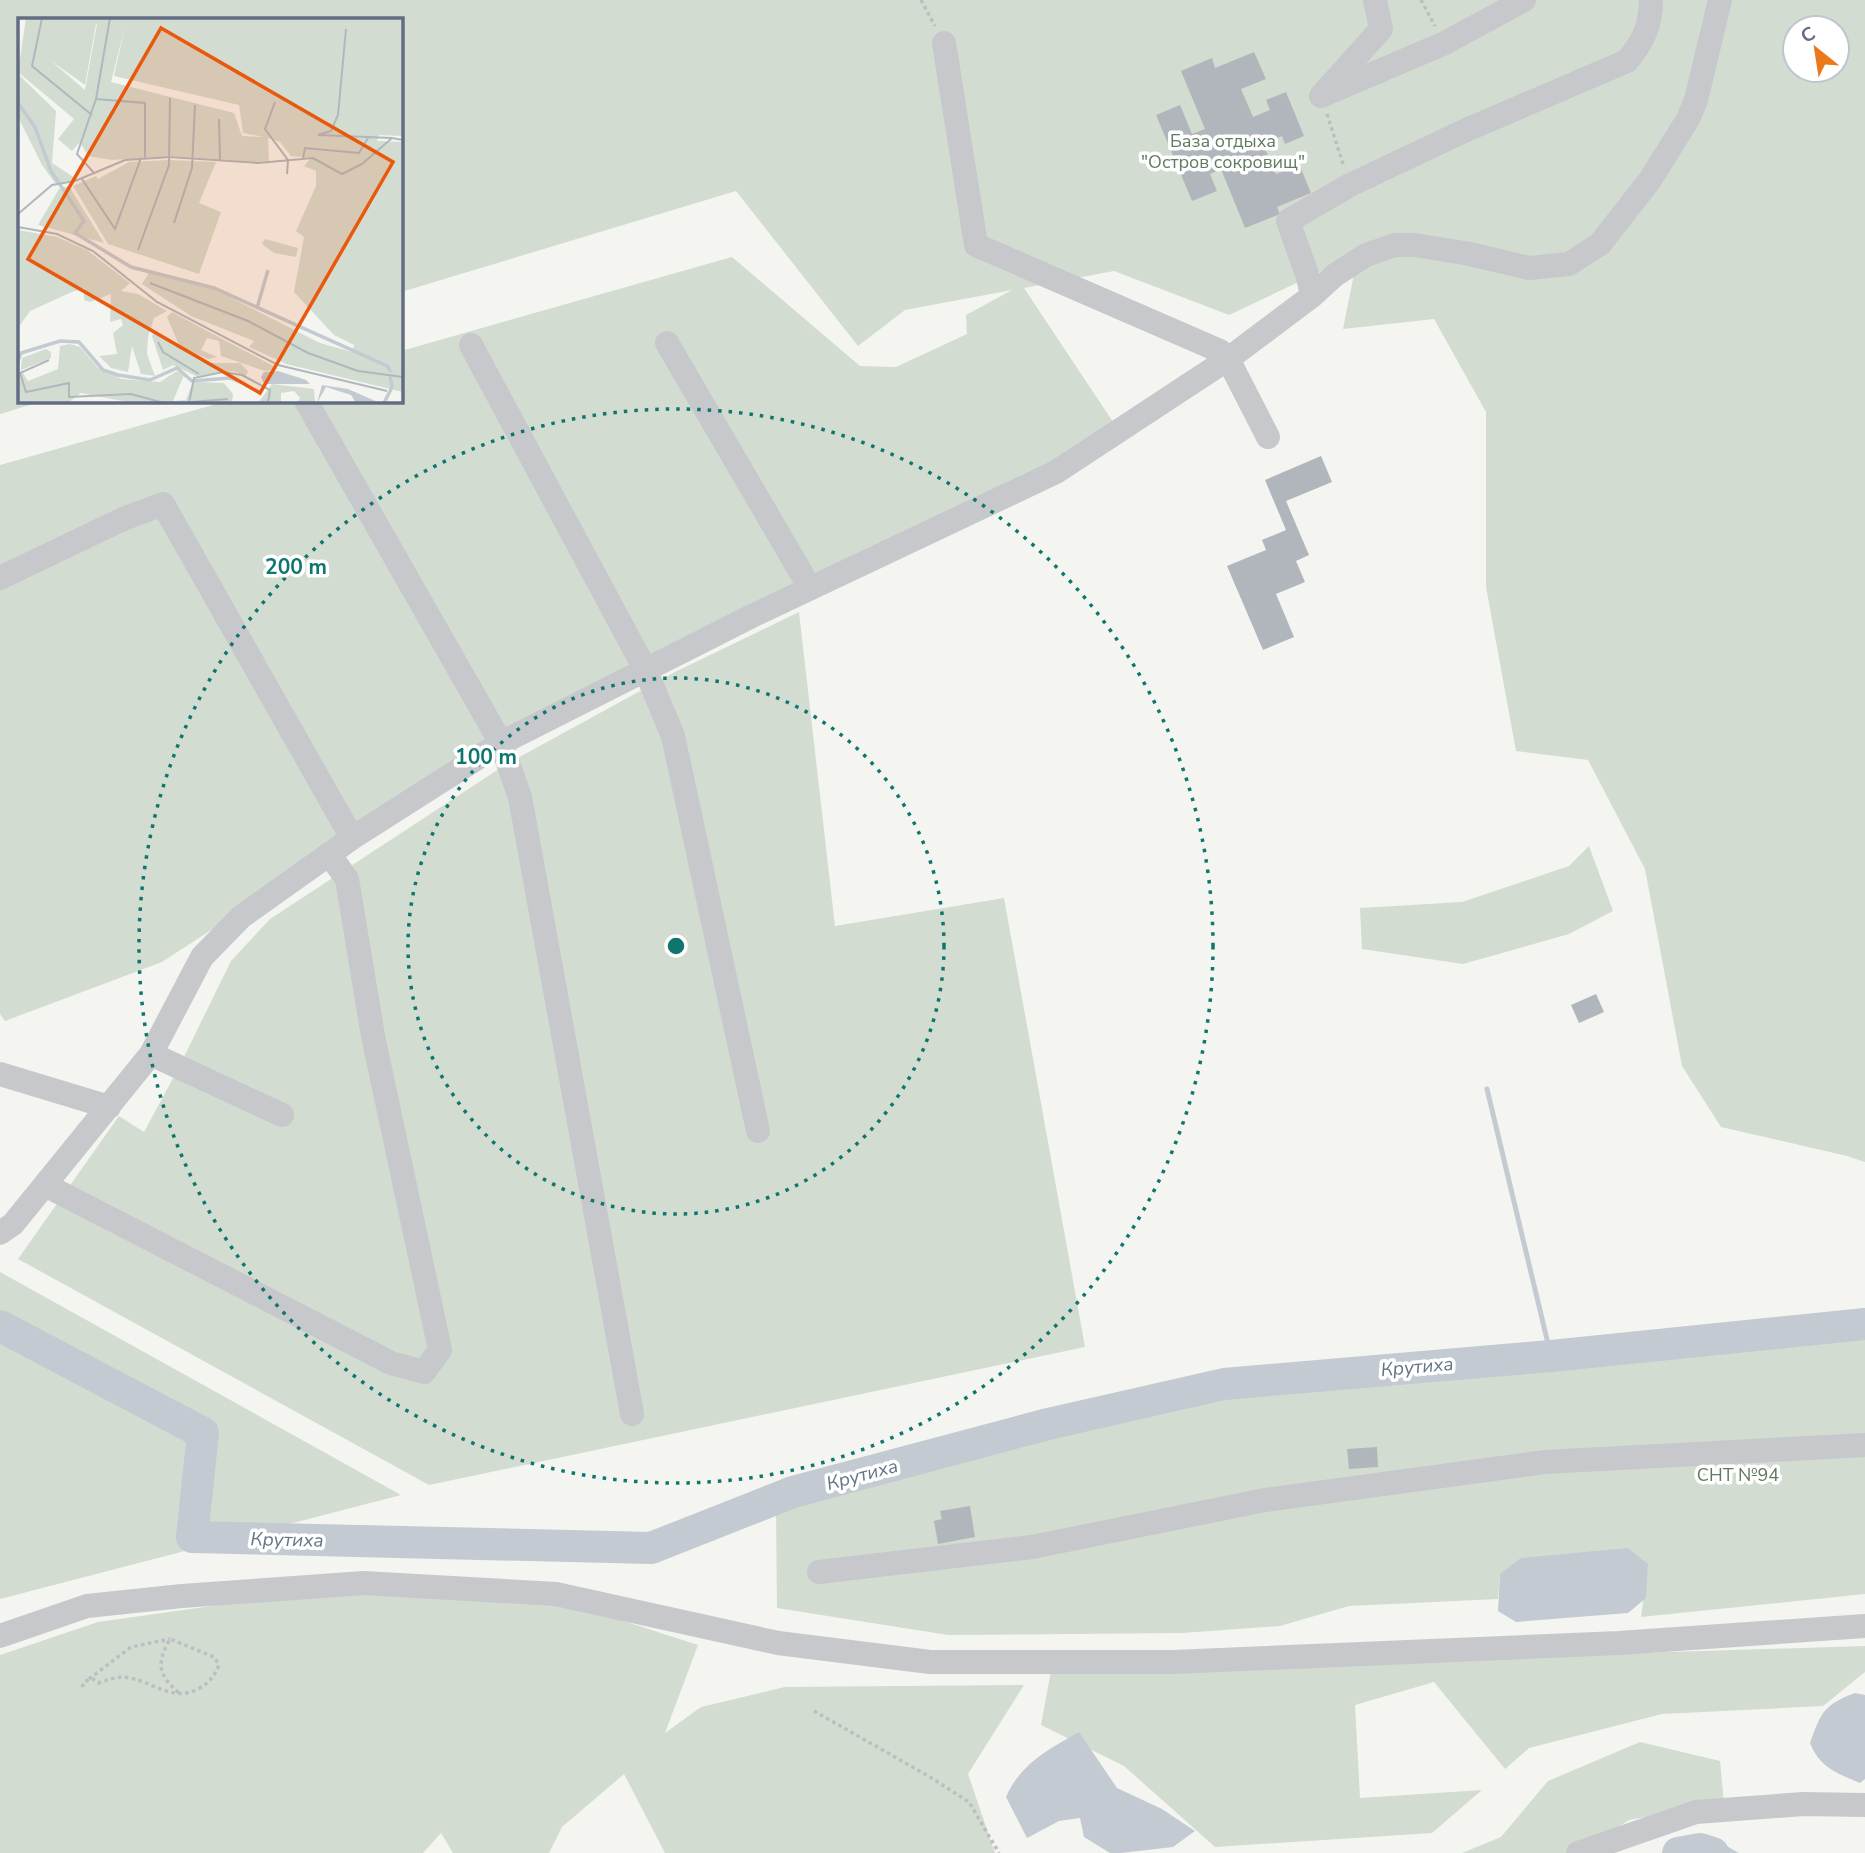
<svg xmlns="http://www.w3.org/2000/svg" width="1865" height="1853" viewBox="0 0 1865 1853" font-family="'Nunito Sans',sans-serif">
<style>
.green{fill:#d3dcd1;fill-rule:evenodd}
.water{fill:#c3cad1}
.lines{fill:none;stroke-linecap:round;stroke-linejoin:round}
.stream{stroke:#c3cad1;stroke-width:5}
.river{stroke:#c3cad1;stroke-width:32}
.building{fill:#b1b6bc}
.path{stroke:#bdbec1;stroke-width:3.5;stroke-dasharray:3.5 3.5;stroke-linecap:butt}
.minor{stroke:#c6c8cc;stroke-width:24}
.ring{fill:none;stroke:#0f766e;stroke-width:3.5;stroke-dasharray:3.5 7}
.labels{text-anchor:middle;stroke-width:7;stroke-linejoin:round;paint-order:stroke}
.park-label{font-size:18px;fill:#617a62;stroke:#fff}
.water-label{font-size:19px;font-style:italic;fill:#637587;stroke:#fff}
.inset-river{fill:none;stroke:#c3cad1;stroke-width:3.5}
.inset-road{fill:none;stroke:#b1b7be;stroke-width:2}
.view{fill:#e8590c;fill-opacity:0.15;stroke:#e8590c;stroke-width:3.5}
.inset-edge{fill:none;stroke:#626d83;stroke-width:3.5}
.centre{fill:#0f766e;stroke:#fff;stroke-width:3.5}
.ring-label{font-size:21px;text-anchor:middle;font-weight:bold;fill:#0f766e;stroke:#fff;stroke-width:7;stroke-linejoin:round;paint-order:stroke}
</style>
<rect width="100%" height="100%" fill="#f4f5f0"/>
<!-- green -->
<path class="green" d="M0 0H1865V1162L1847 1156 1721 1127 1682 1066 1645 869 1588 760 1516 751 1486 587V412L1434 319 1343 329 1358 254 1229 315 1114 271 1024 288 1115 425 1042 474 525 725 162 962 5 1021 0 1014V465L227 401H401V351L732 257 860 366 896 367 967 334 966 315 1012 290 905 310 858 346 736 191 401 292V19H19V401H43L0 414ZM1795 28H1837V70H1795Z
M799 612 835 926 1004 898 1085 1347 429 1485 18 1259 119 1116 144 1132 178 1069 231 961 270 919 505 765 673 673Z
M1589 846 1613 911 1569 934 1463 964 1362 949 1360 908 1462 902 1569 866Z
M0 1272 401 1495 0 1599Z
M1865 1338V1594L1641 1617 1648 1564 1500 1574 1498 1599 1349 1606 1280 1626 1182 1633 948 1635 777 1608 776 1506 1211 1391Z
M326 1590 568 1603 698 1645 665 1733 701 1707 785 1687 1024 1685 968 1774 995 1853H665L624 1774 562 1827 549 1853H453L441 1833 423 1853H0V1655L98 1622Z
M1865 1646V1672L1823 1706 1662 1714 1529 1748 1505 1769 1434 1682 1355 1705 1360 1798 1482 1790 1432 1833 1215 1847 1124 1766 1041 1725 1051 1671Z
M1640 1742 1720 1761 1724 1803 1629 1820 1578 1853H1462L1501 1837 1548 1781Z"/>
<!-- water -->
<path class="water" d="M1628 1548 1648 1564 1646 1598 1628 1613 1516 1622 1498 1611 1500 1574 1521 1558Z
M1855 1693 1865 1695V1779L1860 1783C1837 1773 1820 1768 1810 1743 1821 1713 1823 1705 1855 1693Z
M1079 1732 1117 1788 1162 1809 1195 1831 1173 1847 1121 1853H1110L1084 1837 1080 1818 1059 1821 1027 1838 1006 1797C1020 1764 1049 1749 1079 1732Z
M1693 1834 1723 1844 1739 1853H1691Z"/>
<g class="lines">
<!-- stream -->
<path class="stream" d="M1487 1089 1551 1356"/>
<!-- river -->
<path class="river" d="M0 1326 203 1433 192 1537 651 1548 793 1492 1048 1424 1224 1384 1551 1356 1865 1324
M1678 1853 1700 1849 1713 1853"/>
</g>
<!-- building -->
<path class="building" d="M1254 52 1266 79 1241 89 1253 117 1270 110 1266 100 1286 92 1304 136 1285 144 1282 136 1263 144 1276 174 1299 164 1311 193 1277 207 1280 214 1245 228 1221 169 1210 174 1217 191 1192 201 1156 115 1180 105 1192 134 1205 129 1181 71 1212 58 1215 68Z
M1321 456 1332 482 1286 501 1309 555 1296 561 1305 582 1276 594 1294 637 1263 650 1227 566 1266 550 1262 540 1286 530 1265 480Z
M1596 994 1604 1012 1579 1023 1571 1005Z
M1377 1447 1378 1467 1349 1469 1347 1449Z
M970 1506 975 1537 938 1544 934 1521 942 1519 940 1511Z"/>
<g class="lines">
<!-- path -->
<path class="path" d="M921 0 935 26
M1421 0 1435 26
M1327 114 1344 167
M89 1679 131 1647 170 1639
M82 1687 85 1681 93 1679 98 1683C109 1680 119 1675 130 1678 155 1683 173 1702 198 1689 209 1683 214 1677 219 1665L214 1657 170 1639C155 1666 159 1675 180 1694
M814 1711 930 1777 969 1802 999 1853"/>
<!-- minor -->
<path class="minor" d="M1375 0 1381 29 1321 96 1445 43 1524 0
M944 43 976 245 1220 351 1228 359 1268 437
M1312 296 1308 277 1288 221 1350 185 1464 131 1627 61C1643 42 1651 25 1651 0
M667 343 810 588
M471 345 645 669 673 736 758 1131
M306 401 501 743 520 797 632 1414
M0 578 123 519 163 504 352 838
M151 1054 282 1115
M0 1074 109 1107
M45 1185 391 1363 424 1372 440 1350 373 1036 347 879 329 854
M0 1233 13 1224 151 1054 202 957 241 917 352 838 501 743 752 616 1056 472 1228 359 1312 296 1335 275 1366 255 1395 245H1415L1470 254 1529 268 1569 264 1600 244 1650 180 1688 119 1696 100 1720 0
M819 1572 1032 1547 1265 1500 1545 1462 1865 1445
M0 1636 87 1606 182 1596 364 1583 556 1594 778 1643 930 1662H1173L1619 1643 1865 1626
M1578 1853 1696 1812 1803 1804 1865 1805"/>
</g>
<!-- distance rings -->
<g class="ring">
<circle cx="676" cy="946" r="268"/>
<circle cx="676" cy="946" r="537"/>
</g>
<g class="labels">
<!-- park labels -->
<g class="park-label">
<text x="1223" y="147">База отдыха<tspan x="1223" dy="21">"Остров сокровищ"</tspan></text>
<text x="1738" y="1481">СНТ №94</text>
</g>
<!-- water labels -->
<g class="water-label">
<text transform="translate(1417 1366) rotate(-5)" y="7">Крутиха</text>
<text transform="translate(862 1474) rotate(-15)" y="7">Крутиха</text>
<text transform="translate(287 1539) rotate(1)" y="7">Крутиха</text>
</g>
</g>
<!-- overview -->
<g transform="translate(18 18)">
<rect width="385" height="385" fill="#f4f5f0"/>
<path d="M8 0H385V118L361 117 359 123 385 124V374L268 346 231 329 236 323 173 298 124 266 132 253 194 270 302 325 334 334 336 327 316 317 276 274 286 219 278 213 298 168V153L286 148 293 140 273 138 262 124 250 120 251 143 239 144 156 138 94 142 70 138 62 124 54 133 40 121 56 101 0 54ZM78 6H79L67 72 32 42 67 67ZM107 8 96 58 221 87 225 115 246 119 224 118 216 95 93 64ZM0 56 38 93 34 145 60 162 37 165 24 147 0 99ZM151 142 198 144 181 185 203 194 181 256 90 226 55 168 78 158 80 161 111 144ZM51 168 86 225 20 207 41 171ZM0 212 39 219 69 232 112 265 103 273 120 276 149 293 136 300 130 319 129 336 137 358 123 356 114 328 110 354 93 350 81 338 99 336 95 315 105 307 103 301 92 304 93 276 72 284 66 282V270L54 274 12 293 0 310ZM247 221 280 230 278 239 256 235 244 226ZM154 294 193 315 261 351 247 353 203 338 201 323 189 320 183 332 199 339 190 341 165 330 188 345H222L230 353 228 358 215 353 180 359 155 347 145 352 134 318 136 314 161 327 149 299ZM52 326 62 329 80 350 104 361 142 364 159 353 166 357 155 383 168 382 175 364 206 365 215 376 214 385H115L63 375 50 385H0L4 340 28 331 33 334V340L3 352 10 363 40 351 42 328ZM254 366 296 371 297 385H279L282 380 276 373 263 375V385H240Z" fill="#d3dcd1" fill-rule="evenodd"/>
<path d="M260 353 288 362 292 366H246L243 359 246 354ZM304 367 330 371 362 385H338L333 377 308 369 299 385Z" fill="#c3cad1"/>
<path class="inset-river" d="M0 85 17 109 33 153 66 203 57 215 113 249 196 270 369 348 373 354M239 290 250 252M0 343 3 335 42 323 61 324 85 352 100 357 132 362 159 350 174 363 212 360 224 365M366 385 374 369 372 358"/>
<path class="inset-road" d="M24 0 14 48 74 97M92 0 78 81 127 85V140M328 11 320 97 313 113 300 117 374 120M257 84 247 111 270 142 269 156M201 101 202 142M285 141 287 130 341 135 350 120M77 156 59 136 78 81M64 161 97 211 123 140M0 196 34 167 57 163 107 142 152 139 240 145 295 140 324 156 344 146 374 120 385 122M156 205 174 150 177 87M0 209 39 216 75 233 139 284 260 347 369 373M120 232 151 147 152 80M132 265 230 303 290 335 340 353 385 359M140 324 145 334 181 356M31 342 2 355 8 374 51 365V379L113 376 146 385M173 384 210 381M171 385 176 360 205 354 224 357 252 372 250 385"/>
<path class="view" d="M143 10 375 144 242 375 10 241Z"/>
<rect width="385" height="385" class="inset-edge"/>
</g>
<circle cx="676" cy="946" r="10" class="centre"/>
<g class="ring-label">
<text x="296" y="574">200 m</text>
<text x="486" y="764">100 m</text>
</g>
<!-- north arrow -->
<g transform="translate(1816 49) rotate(330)"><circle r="33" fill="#ffffff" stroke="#c0c5cd" stroke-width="2"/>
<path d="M0-5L12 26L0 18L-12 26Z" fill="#ec7919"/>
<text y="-10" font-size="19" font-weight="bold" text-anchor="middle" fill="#626d83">С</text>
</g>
</svg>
